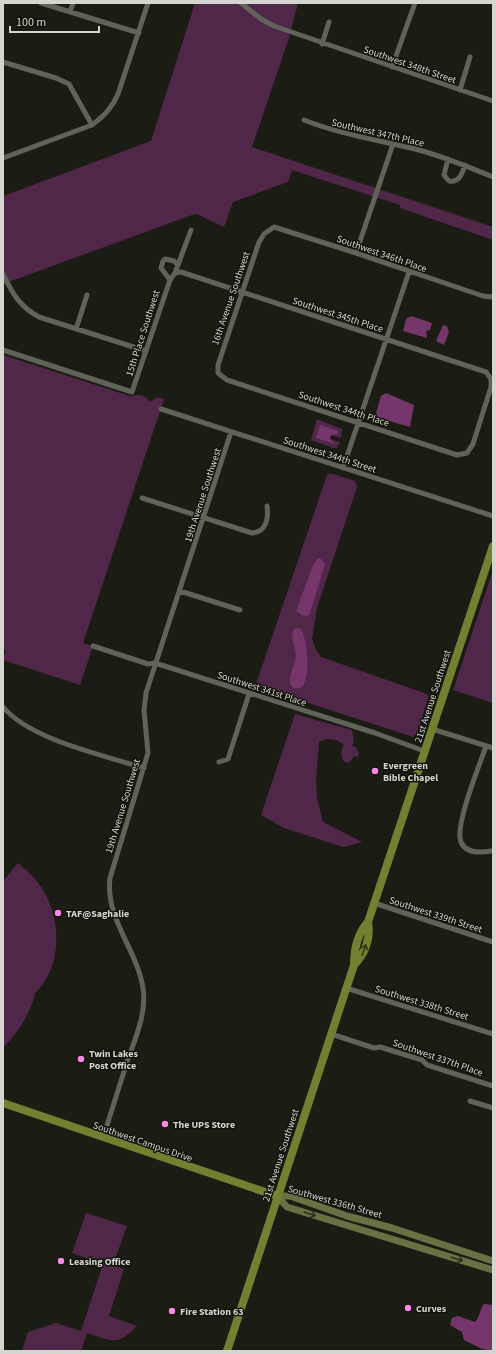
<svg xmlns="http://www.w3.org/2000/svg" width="496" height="1354" viewBox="0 0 496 1354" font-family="'Source Sans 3',sans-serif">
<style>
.green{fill:#502649}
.water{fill:#76366b}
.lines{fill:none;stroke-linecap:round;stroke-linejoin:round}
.minor{stroke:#5f6358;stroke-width:5}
.secondary{stroke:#687144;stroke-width:7}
.primary{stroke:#718031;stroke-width:8}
.oneway{stroke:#333a18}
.oneway2{stroke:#2c301c}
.poi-dot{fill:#fb87e6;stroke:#12140b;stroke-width:1.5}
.labels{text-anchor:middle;stroke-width:3;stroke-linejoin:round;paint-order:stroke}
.street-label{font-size:10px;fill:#d3d5ce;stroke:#12140b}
.poi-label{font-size:10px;font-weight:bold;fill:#d3d5ce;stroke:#12140b;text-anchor:start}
</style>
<rect width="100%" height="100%" fill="#1b1d14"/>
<!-- green -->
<path class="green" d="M195 3H298L289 38 252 147 493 227V240L400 208V205L292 170 288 182 233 202 224 227 197 214 192 215 3 284V196L151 141Z
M3 355 130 396C139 394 144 394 150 402L157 397 164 399 83 643 93 646 80 685 3 660 6 651 3 647Z
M317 419 342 429 341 438 331 435 330 439 340 442 337 448H333L311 440Z
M330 473 355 481 357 487 317 608 312 639 316 650 321 657 427 694 429 696 417 733 413 737 287 696 272 691 274 694 255 687 327 475Z
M493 570V703L453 690Z
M295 714 352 730 354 742 352 746 356 747 359 753 358 757 354 756 350 762 346 763C340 759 340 751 344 745 337 738 325 737 319 742L316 780 317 798 323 822 362 842 343 847 284 828 261 815Z
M18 863C24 868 31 874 36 880 62 911 65 966 34 994L35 996C27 1018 19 1031 3 1048V881Z
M86 1213 127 1226 113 1265 124 1269 109 1316 137 1326C116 1347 113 1341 87 1333L81 1351H22L28 1332 56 1323 81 1331 103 1264 72 1253Z"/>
<!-- water -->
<path class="water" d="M411 316 432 323 430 330 426 331 427 338 403 331 406 319Z
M443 325 447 326 449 332 444 345 436 341Z
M386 393 414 405 410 427 375 417 381 396Z
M320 425 338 431V434L331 435 330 439 335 444 316 438Z
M320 558 325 564 310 613 308 616 301 615 296 611 313 565 317 559Z
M298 628 301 629C308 638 314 699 292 687 286 679 295 666 296 656 296 647 289 638 294 629Z
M484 1304 493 1305V1351L482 1349 464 1340 462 1332 450 1325 452 1318 458 1316 475 1322C480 1317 480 1308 484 1304Z"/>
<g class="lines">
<!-- minor -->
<path class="minor" d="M41 3 139 33
M241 3 261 19 274 26 493 101
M70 12 73 3
M322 44 329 22
M3 62 56 78 69 84 92 125
M392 67 415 3
M460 90 470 57
M304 120C342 135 379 140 419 150 444 157 469 167 493 177
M3 158 92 125C104 116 112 108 118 94L148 3
M448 159 444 175 449 181C459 183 462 174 465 165
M356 253 393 144
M175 273 181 272C283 305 384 339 486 372L491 379V387L473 444 467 453 457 455 227 380 218 373V365L259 242 264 234 274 227 356 253 483 296 493 297
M3 274C12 293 20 307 39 317L146 351
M170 280 161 268 163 261 165 259 174 261 178 265
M76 329 87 295
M3 350 132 392 170 280 175 273 191 230
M161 409 493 516
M343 468 409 272
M142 498 252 533C266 532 269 519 267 506
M180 591 240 610
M93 646 148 664 155 663 375 733 424 751
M3 707C31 740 103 755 144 768
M432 729 493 748
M486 746C480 764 454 827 461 842 466 854 480 853 491 851
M219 762 228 759 249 694
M374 903 493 942
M346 988 493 1034
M331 1034 374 1048 380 1047 422 1060 427 1065 493 1086
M470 1101 493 1108
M103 1138C111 1113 119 1087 127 1062 135 1039 147 1013 143 988 137 949 105 919 110 878L148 753 144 710 146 693 231 432"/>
<!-- secondary -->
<path class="secondary" d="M277 1196 287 1207 493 1270
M277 1196H290L347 1216 392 1228 493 1261"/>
<!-- primary -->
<path class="primary" d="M368 922C371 938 365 954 354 965 354 950 358 933 368 922L493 546
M3 1103 277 1196
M227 1351 354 965"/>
</g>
<!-- one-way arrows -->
<defs><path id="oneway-shaft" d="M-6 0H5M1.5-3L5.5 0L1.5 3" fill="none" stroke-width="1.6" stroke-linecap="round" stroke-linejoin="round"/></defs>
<use class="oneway" href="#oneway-shaft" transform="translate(364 950) rotate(-71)"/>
<g class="oneway2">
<use href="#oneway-shaft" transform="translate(310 1214) rotate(18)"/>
<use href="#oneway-shaft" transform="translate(457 1259) rotate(18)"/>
</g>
<!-- markers -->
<g class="poi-dot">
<circle cx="375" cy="771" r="4"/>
<circle cx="58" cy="913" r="4"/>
<circle cx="81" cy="1059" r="4"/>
<circle cx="165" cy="1124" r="4"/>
<circle cx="61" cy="1261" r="4"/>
<circle cx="408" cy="1308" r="4"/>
<circle cx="172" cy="1311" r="4"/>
</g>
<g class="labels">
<!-- street labels -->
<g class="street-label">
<text transform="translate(410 64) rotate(19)" y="4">Southwest 348th Street</text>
<text transform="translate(378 132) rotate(13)" y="4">Southwest 347th Place</text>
<text transform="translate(382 253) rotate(19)" y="4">Southwest 346th Place</text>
<text transform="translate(230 298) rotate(-71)" y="4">16th Avenue Southwest</text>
<text transform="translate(338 314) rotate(18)" y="4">Southwest 345th Place</text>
<text transform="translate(142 333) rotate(-72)" y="4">15th Place Southwest</text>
<text transform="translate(344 408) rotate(18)" y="4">Southwest 344th Place</text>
<text transform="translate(330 454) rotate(18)" y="4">Southwest 344th Street</text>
<text transform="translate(202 495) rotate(-72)" y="4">19th Avenue Southwest</text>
<text transform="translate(262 688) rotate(18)" y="4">Southwest 341st Place</text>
<text transform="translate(432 696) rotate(-72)" y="4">21st Avenue Southwest</text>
<text transform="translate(122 806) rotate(-73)" y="4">19th Avenue Southwest</text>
<text transform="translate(436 914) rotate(18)" y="4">Southwest 339th Street</text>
<text transform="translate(422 1002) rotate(17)" y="4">Southwest 338th Street</text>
<text transform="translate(438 1057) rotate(19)" y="4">Southwest 337th Place</text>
<text transform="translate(143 1141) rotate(19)" y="4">Southwest Campus Drive</text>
<text transform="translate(280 1155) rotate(-72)" y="4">21st Avenue Southwest</text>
<text transform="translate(335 1201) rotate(16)" y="4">Southwest 336th Street</text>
</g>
<!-- poi labels -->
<g class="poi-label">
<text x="383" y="769">Evergreen<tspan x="383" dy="12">Bible Chapel</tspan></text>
<text x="66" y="917">TAF@Saghalie</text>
<text x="89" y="1057">Twin Lakes<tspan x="89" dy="12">Post Office</tspan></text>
<text x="173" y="1128">The UPS Store</text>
<text x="69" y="1265">Leasing Office</text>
<text x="416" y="1312">Curves</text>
<text x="180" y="1315">Fire Station 63</text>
</g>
</g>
<!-- border -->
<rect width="496" height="1354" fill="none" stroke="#d3d5ce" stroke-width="8"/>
<!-- scale -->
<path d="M10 26v6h89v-6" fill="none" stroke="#d3d5ce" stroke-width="2"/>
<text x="16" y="26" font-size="12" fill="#d3d5ce" stroke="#12140b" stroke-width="3" paint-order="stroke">100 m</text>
</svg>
